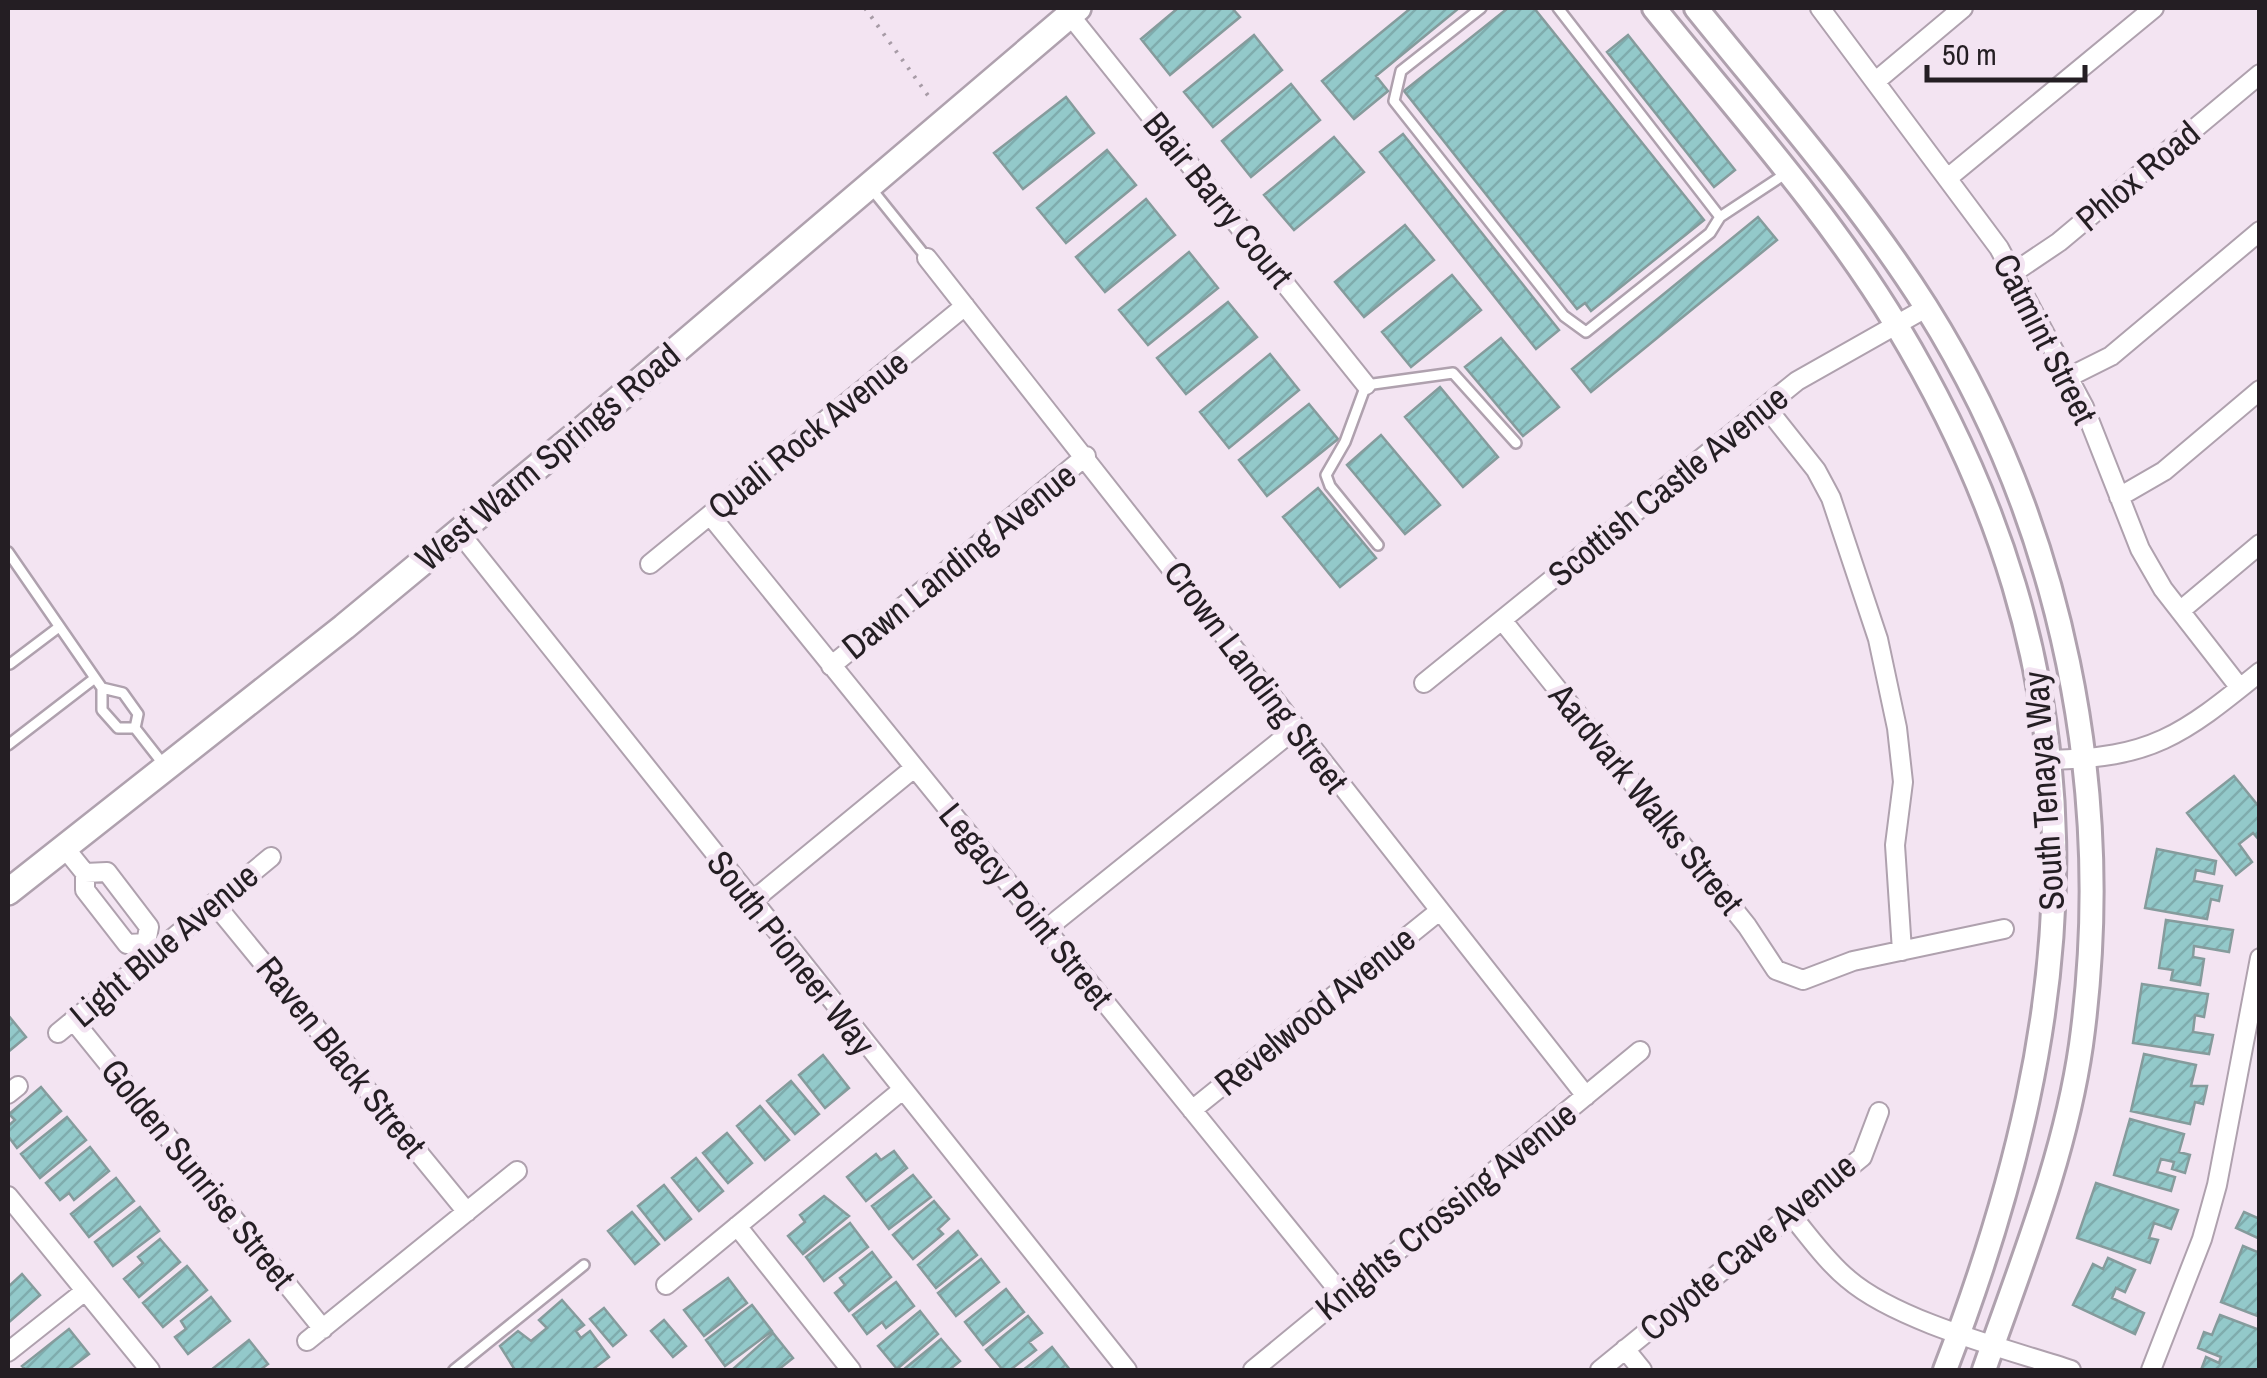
<svg xmlns="http://www.w3.org/2000/svg" width="2267" height="1378" viewBox="0 0 2267 1378" font-family="'Archivo Narrow',sans-serif">
<style>
.building{fill:url(#building-hatch);stroke:#859b9c;stroke-width:2.5}
.lines{fill:none;stroke-linecap:round;stroke-linejoin:round}
.service-casing{stroke:#afa1ae;stroke-width:14}
.minor-casing{stroke:#afa1ae;stroke-width:22}
.tertiary-casing{stroke:#afa1ae;stroke-width:28}
.secondary-casing{stroke:#afa1ae;stroke-width:30}
.path{stroke:#a79ba6;stroke-width:4;stroke-dasharray:2.5 8;stroke-linecap:butt}
.service{stroke:#fff;stroke-width:9}
.minor{stroke:#fff;stroke-width:18}
.tertiary{stroke:#fff;stroke-width:22}
.secondary{stroke:#fff;stroke-width:25}
.labels{text-anchor:middle;stroke-width:10;stroke-linejoin:round;paint-order:stroke}
.street-label{font-size:35px;fill:#241e23;stroke:#f3e4f2}
</style>
<defs>
<pattern id="building-hatch" width="6" height="6" patternUnits="userSpaceOnUse" patternTransform="scale(2.5)"><rect width="6" height="6" fill="#93c9ca"/><path d="M-1 1l2-2M0 6l6-6M5 7l2-2" fill="none" stroke="#7facad"/></pattern>
</defs>
<rect width="100%" height="100%" fill="#f3e4f2"/>
<!-- building -->
<path class="building" d="M1178 8H1232L1240 17 1170 75 1141 39Z
M1411 8H1459L1376 76 1388 91 1354 119 1322 81Z
M1508 8H1534L1704 220 1591 311 1585 303 1577 309 1404 91Z
M1254 35 1282 70 1213 127 1184 92Z
M1628 35 1735 170 1714 187 1607 52Z
M1291 84 1320 120 1251 177 1222 141Z
M1066 97 1094 133 1023 189 994 153Z
M1403 134 1559 330 1536 349 1380 152Z
M1334 137 1364 172 1294 230 1264 195Z
M1107 150 1136 185 1066 243 1037 208Z
M1146 199 1175 235 1105 292 1076 257Z
M1758 217 1777 240 1591 392 1572 369Z
M1405 225 1434 260 1364 317 1335 282Z
M1189 252 1218 288 1148 345 1119 310Z
M1452 275 1481 310 1411 367 1382 332Z
M1228 302 1257 337 1186 394 1157 358Z
M1501 338 1559 407 1523 436 1465 367Z
M1270 354 1299 390 1229 448 1200 412Z
M1440 387 1498 457 1463 487 1405 417Z
M1309 404 1338 439 1267 496 1239 460Z
M1381 435 1440 505 1405 534 1347 465Z
M1318 488 1376 558 1340 587 1283 517Z
M2234 776 2260 808V841L2253 833 2239 844 2252 862 2236 875 2187 813Z
M2157 849 2216 861 2214 874 2196 870 2194 881 2222 886 2219 901 2211 899 2207 919 2145 908Z
M2166 920 2233 930 2229 952 2194 946 2193 957 2204 959 2200 985 2171 980 2173 970 2159 968Z
M2142 984 2208 994 2204 1017 2195 1015 2193 1032 2213 1035 2209 1054 2133 1043Z
M8 1015 26 1037 8 1052Z
M2144 1054 2196 1065 2191 1086H2207L2203 1104 2195 1102 2190 1124 2131 1111Z
M823 1055 849 1088 825 1108 799 1075Z
M791 1081 819 1114 795 1134 767 1101Z
M41 1087 61 1111 17 1148 8 1136V1126L15 1120 9 1114Z
M760 1106 789 1140 765 1160 737 1126Z
M67 1117 86 1140 40 1178 21 1154Z
M2130 1119 2184 1134 2179 1152 2190 1155 2185 1173 2172 1169 2174 1162 2161 1159 2157 1172 2175 1177 2171 1191 2114 1175Z
M727 1133 752 1163 728 1183 703 1153Z
M90 1147 109 1171 74 1200 69 1193 60 1200 46 1183Z
M894 1151 907 1168 866 1201 847 1177 876 1154 881 1160Z
M696 1158 723 1191 699 1211 672 1178Z
M913 1175 931 1197 889 1229 872 1206Z
M116 1178 134 1201 89 1237 71 1214Z
M2096 1183 2178 1210 2171 1229 2154 1223 2149 1238 2158 1240 2150 1263 2077 1238Z
M664 1185 691 1219 665 1240 638 1206Z
M824 1196 849 1216 803 1254 788 1236 805 1222 800 1215Z
M934 1201 949 1219 938 1229 943 1234 913 1259 893 1235Z
M140 1207 159 1231 113 1266 95 1242Z
M632 1212 659 1244 635 1264 608 1231Z
M2244 1212 2260 1219V1239L2236 1228Z
M850 1223 868 1247 824 1281 806 1257Z
M958 1231 977 1255 936 1288 918 1265Z
M160 1239 180 1262 139 1297 124 1279 143 1263 138 1257Z
M2243 1246 2260 1253V1317L2221 1302Z
M872 1252 891 1277 849 1311 835 1293 845 1285 840 1278Z
M2108 1258 2135 1270 2125 1292 2116 1288 2112 1298 2144 1313 2135 1334 2073 1305 2093 1264 2103 1269Z
M981 1259 999 1282 956 1316 938 1293Z
M187 1266 207 1290 163 1327 143 1303Z
M22 1274 40 1295 8 1323V1287Z
M728 1278 747 1303 704 1336 684 1310Z
M896 1282 914 1306 886 1328 882 1322 867 1334 853 1315Z
M1006 1289 1024 1312 983 1345 965 1322Z
M211 1297 230 1321 188 1354 175 1337 186 1329 181 1321Z
M562 1300 584 1325 576 1331 581 1338 590 1331 609 1357 592 1370H515L500 1346 518 1331 531 1341 547 1328 539 1320Z
M752 1305 772 1331 725 1366 706 1340Z
M604 1308 626 1335 613 1346 590 1319Z
M920 1311 938 1334 897 1369 878 1346Z
M2220 1315 2260 1330V1370H2201L2206 1357 2219 1363 2221 1357 2198 1348 2204 1332 2212 1335Z
M1028 1316 1042 1333 1029 1342 1036 1350 1010 1370H1003L986 1350Z
M664 1320 686 1346 673 1357 651 1331Z
M69 1329 89 1354 68 1370H26L22 1366Z
M773 1333 793 1358 778 1370H732Z
M941 1339 960 1361 949 1370H903Z
M249 1340 268 1364 260 1370H211Z
M1052 1347 1070 1370H1023L1031 1364Z"/>
<g class="lines">
<!-- service casing -->
<g class="service-casing">
<path id="service" d="M1481 8 1401 71 1394 101 1564 316 1586 332 1710 233 1720 217 1558 8
M870 187 927 258
M1720 217 1785 174
M1378 545 1330 486 1326 475 1345 442 1366 385 1453 373 1516 443
M8 552 95 678 8 745
M10 664 59 627
M95 678 102 688 123 693 138 714 135 728H118L102 710V688
M135 728 164 765
M454 1370 584 1265"/>
</g>
<!-- minor casing -->
<g class="minor-casing">
<path id="minor" d="M1820 8 1999 248 2084 407 2140 549 2163 589 2240 688
M1069 14 1366 385
M1876 81 1963 8
M1949 177 2154 8
M927 258 1586 1096
M2013 273 2059 242 2260 74
M2069 377 2111 356 2260 231
M1766 407 1816 470 1831 498 1878 639 1897 728 1903 782 1895 845 1902 951
M2119 497 2164 471 2260 390
M710 515 1343 1296
M459 532 1127 1370
M650 564 965 306
M2180 611 2260 544
M1502 620 1747 926 1776 970 1803 980 1853 961 2004 929
M831 666 1086 456
M1424 683 1797 381 1926 308
M2049 760C2152 758 2181 736 2260 672
M64 847 85 873V890L127 944 146 943
M85 873 107 872 149 927 146 943
M751 902 914 768
M214 903 467 1212
M1045 930 1295 729
M73 1020 323 1329
M58 1033 271 857
M8 1094 18 1086
M1192 1110 1438 912
M8 1196 150 1370
M1791 1215C1809 1236 1826 1261 1848 1279 1898 1322 2007 1349 2071 1370
M737 1226 851 1370
M666 1285 901 1091
M307 1341 517 1171
M1625 1349 1642 1370
M8 1352 85 1291
M1253 1370 1640 1051
M1600 1370 1862 1157 1879 1112
M2151 1370 2202 1239 2217 1185 2260 958"/>
</g>
<!-- tertiary casing -->
<g class="tertiary-casing">
<path id="tertiary" d="M1654 8C1737 111 1828 212 1897 326 2109 678 2088 999 1945 1370
M1696 8C1774 105 1859 201 1926 307 2063 525 2116 791 2081 1045 2065 1157 2021 1264 1984 1370"/>
</g>
<!-- secondary casing -->
<g class="secondary-casing">
<path id="secondary" d="M8 892 344 627 594 420 1078 8"/>
</g>
<!-- path -->
<path class="path" d="M865 8 932 101"/>
<!-- service -->
<use href="#service" class="service"/>
<!-- minor -->
<use href="#minor" class="minor"/>
<!-- tertiary -->
<use href="#tertiary" class="tertiary"/>
<!-- secondary -->
<use href="#secondary" class="secondary"/>
</g>
<g class="labels">
<!-- street labels -->
<g class="street-label">
<text transform="translate(2138 176) rotate(-40)" y="12">Phlox Road</text>
<text transform="translate(1218 200) rotate(51)" y="12">Blair Barry Court</text>
<text transform="translate(2045 339) rotate(63)" y="12">Catmint Street</text>
<text transform="translate(808 435) rotate(-39)" y="12">Quali Rock Avenue</text>
<text transform="translate(548 457) rotate(-40)" y="12">West Warm Springs Road</text>
<text transform="translate(1668 486) rotate(-39)" y="12">Scottish Castle Avenue</text>
<text transform="translate(959 561) rotate(-39)" y="12">Dawn Landing Avenue</text>
<text transform="translate(1256 677) rotate(53)" y="12">Crown Landing Street</text>
<text transform="translate(2044 791) rotate(-94)" y="12">South Tenaya Way</text>
<text transform="translate(1646 799) rotate(51)" y="12">Aardvark Walks Street</text>
<text transform="translate(1026 906) rotate(51)" y="12">Legacy Point Street</text>
<text transform="translate(164 945) rotate(-40)" y="12">Light Blue Avenue</text>
<text transform="translate(791 953) rotate(52)" y="12">South Pioneer Way</text>
<text transform="translate(1315 1011) rotate(-39)" y="12">Revelwood Avenue</text>
<text transform="translate(341 1057) rotate(51)" y="12">Raven Black Street</text>
<text transform="translate(198 1174) rotate(51)" y="12">Golden Sunrise Street</text>
<text transform="translate(1446 1211) rotate(-39)" y="12">Knights Crossing Avenue</text>
<text transform="translate(1748 1247) rotate(-40)" y="12">Coyote Cave Avenue</text>
</g>
</g>
<!-- border -->
<rect width="2267" height="1378" fill="none" stroke="#241e23" stroke-width="20"/>
<!-- scale -->
<path d="M1927 65v15h158v-15" fill="none" stroke="#241e23" stroke-width="5"/>
<text x="1942" y="65" font-size="30" fill="#241e23" stroke="#f3e4f2" stroke-width="8" paint-order="stroke">50 m</text>
</svg>
